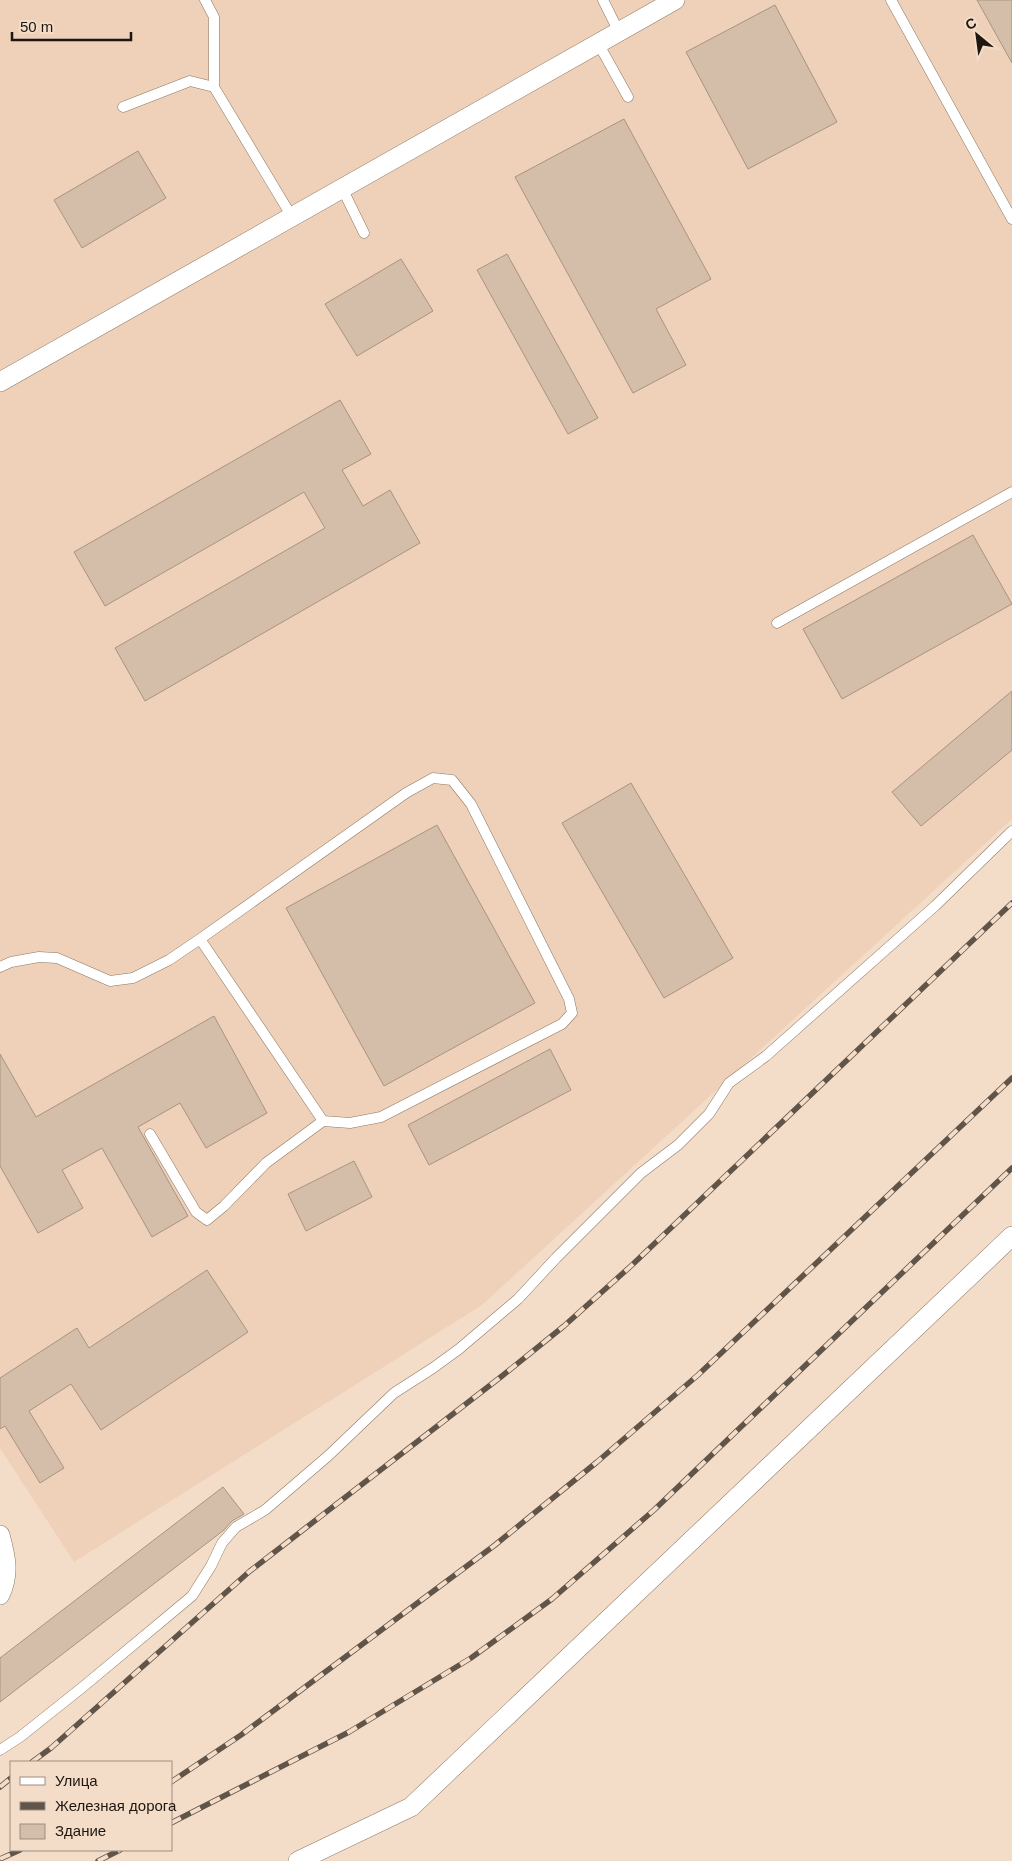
<svg xmlns="http://www.w3.org/2000/svg" width="1012" height="1861" viewBox="0 0 1012 1861" font-family="Helvetica,sans-serif">
<style>
.built{fill:#eed1b8}
.building{fill:#d4bda9;stroke:#a99380}
.lines{fill:none;stroke-linecap:round;stroke-linejoin:round}
.service-casing{stroke:#8c7764;stroke-width:11}
.minor-casing{stroke:#8c7764;stroke-width:20}
.service{stroke:#fff;stroke-width:10}
.minor{stroke:#fff;stroke-width:19}
.rail-casing{stroke:#615449;stroke-width:5.5}
.rail{stroke:#f4ddc8;stroke-width:4;stroke-dasharray:11;stroke-linecap:butt}
</style>
<rect width="100%" height="100%" fill="#f4ddc8"/>
<!-- built -->
<path class="built" d="M0 0H1012V819L482 1305 74 1562 0 1448Z"/>
<!-- building -->
<path class="building" d="M977 0H1012V63Z
M775 5 837 122 748 169 686 52Z
M624 119 711 279 656 309 686 365 633 393 515 177Z
M138 151 166 198 82 248 54 200Z
M507 254 598 418 568 434 477 270Z
M401 259 433 311 357 356 325 304Z
M340 400 371 454 342 470 363 506 390 490 420 543 145 701 115 648 325 528 304 492 105 606 74 552Z
M973 535 1012 604 842 699 803 629Z
M1012 691V750L921 826 892 792Z
M631 783 733 958 664 998 562 823Z
M437 825 535 1003 384 1086 286 908Z
M214 1016 267 1113 206 1148 180 1103 138 1127 188 1216 152 1237 102 1148 62 1170 83 1208 38 1233 0 1166V1054L36 1117Z
M550 1049 571 1090 429 1165 408 1125Z
M354 1161 372 1197 306 1231 288 1194Z
M207 1270 248 1332 101 1430 71 1384 29 1411 64 1468 40 1483 5 1426 0 1429V1378L77 1328 89 1348Z
M223 1487 244 1514 232 1521 224 1530 0 1702V1658Z"/>
<g class="lines">
<!-- service casing -->
<g class="service-casing">
<path id="service" d="M205 0 214 17V87L292 217
M603 0 619 32
M891 0 1012 219
M598 43 628 97
M123 107 190 81 214 87
M342 188 364 233
M777 623 1012 492
M0 967 11 962 39 957 57 958 110 981 133 978 169 960 200 939 406 793 433 778 452 780 471 804 569 999 572 1013 562 1024 381 1117 350 1123 323 1121 200 939
M150 1134 196 1212 207 1220 224 1206 266 1163 323 1121
M0 1750 20 1737 84 1686 192 1596 211 1566 222 1543 236 1527 265 1510 328 1456 394 1393 433 1368 459 1349 518 1299 556 1258 641 1173 678 1145 709 1114 729 1083 766 1056 935 906 1012 831"/>
</g>
<!-- minor casing -->
<g class="minor-casing">
<path id="minor" d="M0 382 675 0
M0 1535C6 1557 10 1574 0 1595
M298 1861 411 1807 1012 1236"/>
</g>
<!-- service -->
<use href="#service" class="service"/>
<!-- minor -->
<use href="#minor" class="minor"/>
<!-- rail casing -->
<g class="rail-casing">
<path id="rail" d="M32 1762 51 1748 250 1571 502 1376 564 1326 632 1265 1012 903
M171 1782 241 1735 495 1545 597 1462 698 1375 1012 1078
M0 1787 11 1778
M171 1823 349 1732 471 1658 552 1599 654 1510 1012 1168
M0 1859 20 1850
M98 1861 120 1850"/>
</g>
<!-- rail -->
<use href="#rail" class="rail"/>
</g>
<!-- legend -->
<rect x="10" y="1761" width="162" height="90" fill="#f4ddc8" stroke="#9e8d7e"/>
<rect x="20" y="1777" width="25" height="8" fill="#ffffff" stroke="#9e8d7e"/>
<text x="55" y="1786" font-size="15" fill="#1e160f">Улица</text>
<rect x="20" y="1802" width="25" height="8" fill="#615449" stroke="#9e8d7e"/>
<text x="55" y="1811" font-size="15" fill="#1e160f">Железная дорога</text>
<rect x="20" y="1824" width="25" height="15" fill="#d4bda9" stroke="#9e8d7e"/>
<text x="55" y="1836" font-size="15" fill="#1e160f">Здание</text>
<!-- north arrow -->
<g transform="translate(977 35) rotate(331)" stroke="#f4ddc8" stroke-width="4" paint-order="stroke">
<path d="M0-4L9 19L0 12L-9 19Z" fill="#1e160f"/>
<text y="-8" font-size="14" font-weight="bold" text-anchor="middle" fill="#1e160f">С</text>
</g>
<!-- scale -->
<path d="M12 32v8h119v-8" fill="none" stroke="#1e160f" stroke-width="2.5"/>
<text x="20" y="32" font-size="15" fill="#1e160f" stroke="#f4ddc8" stroke-width="4" paint-order="stroke">50 m</text>
</svg>
